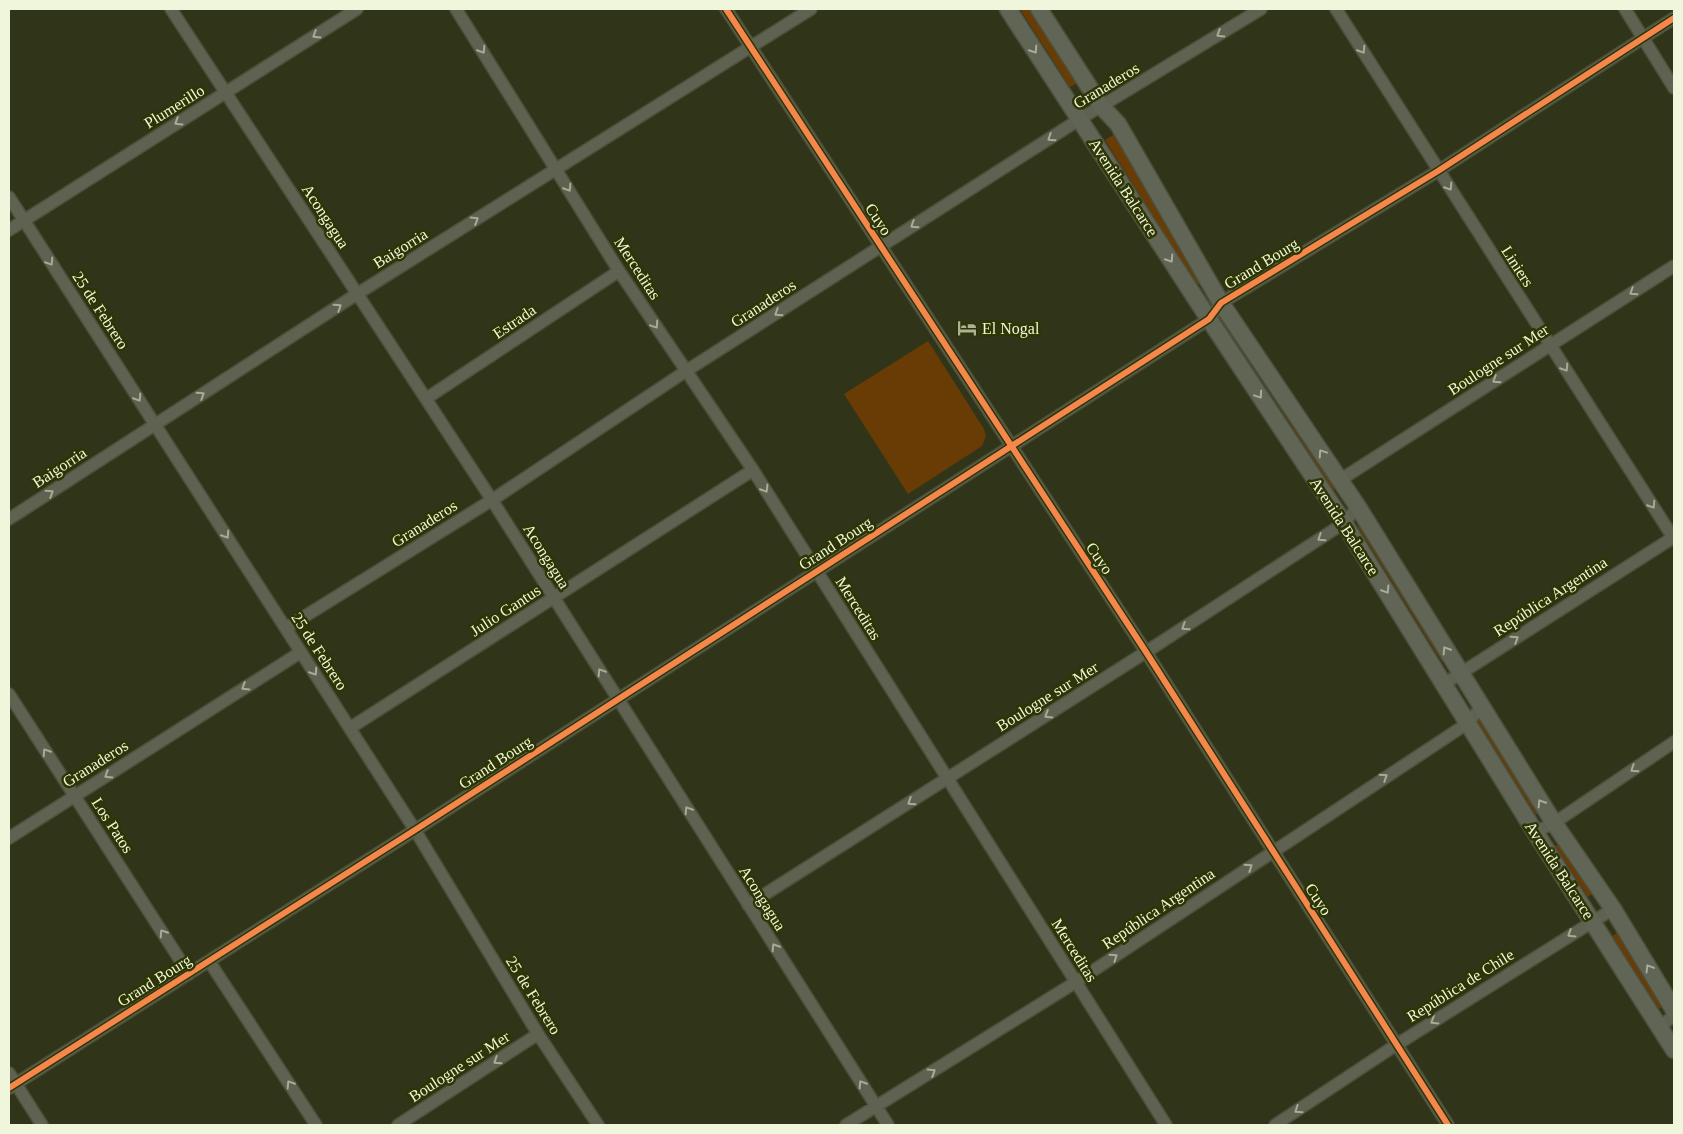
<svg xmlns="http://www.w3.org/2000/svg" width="1683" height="1134" viewBox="0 0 1683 1134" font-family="Georgia,serif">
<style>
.green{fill:#693c05}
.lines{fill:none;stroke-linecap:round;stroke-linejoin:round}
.street-casing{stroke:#4c503b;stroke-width:14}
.secondary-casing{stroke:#4c503b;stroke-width:19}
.street{stroke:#5f6250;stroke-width:11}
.secondary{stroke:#606556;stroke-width:16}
.cycleway-casing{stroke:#2d3503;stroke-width:9}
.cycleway{stroke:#f5874c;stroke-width:6}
.oneway{stroke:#a7ac96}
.oneway2{stroke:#a8ae99}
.labels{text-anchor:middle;stroke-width:5;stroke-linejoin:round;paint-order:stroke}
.street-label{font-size:16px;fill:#eff6dc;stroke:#2d3503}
.poi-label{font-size:16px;fill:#eff6dc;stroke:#2d3503;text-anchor:start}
</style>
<rect width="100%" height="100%" fill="#30351a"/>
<!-- green -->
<path class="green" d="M1020 9H1035L1081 81 1070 87Z
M1115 134 1207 279 1197 285 1105 140Z
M1231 332 1338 487 1333 490Z
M928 341 984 429 986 436 982 446 908 494 844 394Z
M1363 524 1447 659 1442 662 1358 527Z
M1482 718 1540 812 1536 815 1477 721Z
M1560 843 1592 894 1588 897 1555 846Z
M1617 933 1664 1006 1659 1009 1612 936Z"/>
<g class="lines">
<!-- street casing -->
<g class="street-casing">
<path id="street" d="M171 9 492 500 888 1125
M456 9 619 271 753 470 1166 1125
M726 9 1146 652 1448 1125
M1336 9 1674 539
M1625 9 1674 88
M9 197 415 830 538 1034 598 1125
M9 230 357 9
M427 398 619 271
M1340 480 1674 266
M9 519 357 294 811 9
M286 628 492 500 686 371 1080 119 1261 9
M1444 684 1674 537
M9 694 189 974
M350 728 753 470
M1535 832 1554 823 1674 742
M9 838 301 652
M748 905 1146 652 1344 523 1358 507
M209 961 316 1125
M1660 1027 1674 1015
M9 1073 42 1125
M9 1088 415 830 1209 319 1221 303 1438 171 1674 18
M398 1125 538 1034
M846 1125 1076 982 1468 723 1481 707
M1275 1125 1396 1045 1613 909"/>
</g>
<!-- secondary casing -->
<g class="secondary-casing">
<path id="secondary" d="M1008 9 1209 319 1344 523 1535 832 1674 1050
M1039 9 1102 107 1118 124 1221 303 1358 507 1554 823 1613 909 1674 1010"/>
</g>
<!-- street -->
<use href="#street" class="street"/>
<!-- secondary -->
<use href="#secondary" class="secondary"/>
<!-- cycleway casing -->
<g class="cycleway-casing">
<path id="cycleway" d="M726 9 1146 652 1448 1125
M9 1088 415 830 1209 319 1221 303 1438 171 1674 18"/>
</g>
<!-- cycleway -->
<use href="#cycleway" class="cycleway"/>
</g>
<!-- one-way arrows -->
<defs><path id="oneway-chevron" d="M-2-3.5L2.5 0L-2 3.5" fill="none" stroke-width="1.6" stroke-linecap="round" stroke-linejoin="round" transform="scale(1.25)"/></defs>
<g class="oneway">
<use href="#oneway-chevron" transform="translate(1220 34) rotate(148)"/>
<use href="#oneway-chevron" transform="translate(316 35) rotate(148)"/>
<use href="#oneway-chevron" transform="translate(482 50) rotate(58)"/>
<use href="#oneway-chevron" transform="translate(1362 50) rotate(58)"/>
<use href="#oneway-chevron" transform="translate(178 122) rotate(148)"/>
<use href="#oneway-chevron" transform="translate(1051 138) rotate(147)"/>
<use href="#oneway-chevron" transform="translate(1449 187) rotate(57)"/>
<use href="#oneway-chevron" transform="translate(568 188) rotate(58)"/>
<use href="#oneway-chevron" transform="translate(475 220) rotate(-32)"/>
<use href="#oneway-chevron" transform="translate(914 225) rotate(147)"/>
<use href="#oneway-chevron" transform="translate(50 262) rotate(57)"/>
<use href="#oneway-chevron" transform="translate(1633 292) rotate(147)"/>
<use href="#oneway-chevron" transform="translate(338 307) rotate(-33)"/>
<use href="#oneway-chevron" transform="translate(778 313) rotate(147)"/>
<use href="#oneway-chevron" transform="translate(655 325) rotate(56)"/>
<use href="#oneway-chevron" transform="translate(1565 368) rotate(57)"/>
<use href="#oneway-chevron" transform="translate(1496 380) rotate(147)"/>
<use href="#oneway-chevron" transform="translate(201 395) rotate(-33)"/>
<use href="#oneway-chevron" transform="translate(138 398) rotate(57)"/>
<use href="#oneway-chevron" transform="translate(765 489) rotate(58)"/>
<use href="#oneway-chevron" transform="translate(50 493) rotate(-33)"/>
<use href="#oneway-chevron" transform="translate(1652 505) rotate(57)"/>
<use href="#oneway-chevron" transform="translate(226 535) rotate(57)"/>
<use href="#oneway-chevron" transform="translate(1321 538) rotate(147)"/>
<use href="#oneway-chevron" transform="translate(1185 627) rotate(147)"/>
<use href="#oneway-chevron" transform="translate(1515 639) rotate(-33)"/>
<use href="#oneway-chevron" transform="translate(314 672) rotate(57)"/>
<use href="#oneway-chevron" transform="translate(601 672) rotate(-122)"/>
<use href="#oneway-chevron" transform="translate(245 687) rotate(148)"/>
<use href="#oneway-chevron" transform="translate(1048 715) rotate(148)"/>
<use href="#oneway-chevron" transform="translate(46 752) rotate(-123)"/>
<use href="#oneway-chevron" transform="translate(1634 769) rotate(146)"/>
<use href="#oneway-chevron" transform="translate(108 775) rotate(148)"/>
<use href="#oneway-chevron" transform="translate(1384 777) rotate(-33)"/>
<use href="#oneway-chevron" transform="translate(911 802) rotate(147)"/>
<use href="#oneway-chevron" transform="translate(688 810) rotate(-122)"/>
<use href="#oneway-chevron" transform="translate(1249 867) rotate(-34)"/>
<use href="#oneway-chevron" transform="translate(163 933) rotate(-123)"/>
<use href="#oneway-chevron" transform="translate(1571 934) rotate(148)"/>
<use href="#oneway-chevron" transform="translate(775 947) rotate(-122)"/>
<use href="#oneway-chevron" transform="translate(1114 957) rotate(-34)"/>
<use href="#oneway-chevron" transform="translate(1434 1021) rotate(148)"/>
<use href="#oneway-chevron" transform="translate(497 1061) rotate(147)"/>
<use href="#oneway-chevron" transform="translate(932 1072) rotate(-32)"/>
<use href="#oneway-chevron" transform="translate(290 1084) rotate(-123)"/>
<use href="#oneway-chevron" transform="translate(862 1084) rotate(-122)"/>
<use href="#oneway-chevron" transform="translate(1298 1110) rotate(146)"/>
</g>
<g class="oneway2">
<use href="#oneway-chevron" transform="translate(1034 50) rotate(57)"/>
<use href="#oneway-chevron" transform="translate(1170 259) rotate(57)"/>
<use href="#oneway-chevron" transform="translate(1259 395) rotate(56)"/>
<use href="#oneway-chevron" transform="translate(1322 453) rotate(-124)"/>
<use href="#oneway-chevron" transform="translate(1386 590) rotate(58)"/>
<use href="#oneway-chevron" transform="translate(1446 650) rotate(-122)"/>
<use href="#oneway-chevron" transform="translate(1541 803) rotate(-122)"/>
<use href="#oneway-chevron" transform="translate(1649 968) rotate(-121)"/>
</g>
<!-- icons -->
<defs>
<g id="hotel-bare" transform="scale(1.5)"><path d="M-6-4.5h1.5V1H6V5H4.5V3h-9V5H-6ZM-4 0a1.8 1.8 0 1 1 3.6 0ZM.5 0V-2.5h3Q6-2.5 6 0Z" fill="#acb298" stroke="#2d3503" stroke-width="2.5" paint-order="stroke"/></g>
</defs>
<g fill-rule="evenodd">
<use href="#hotel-bare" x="967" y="328"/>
</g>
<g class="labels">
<!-- street labels -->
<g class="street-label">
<text transform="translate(1106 85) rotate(-31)" y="6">Granaderos</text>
<text transform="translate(174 106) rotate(-32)" y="6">Plumerillo</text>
<text transform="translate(1124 187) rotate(57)" y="6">Avenida Balcarce</text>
<text transform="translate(326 216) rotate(57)" y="6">Acongagua</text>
<text transform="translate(879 219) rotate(57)" y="6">Cuyo</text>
<text transform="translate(400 248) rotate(-32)" y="6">Baigorria</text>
<text transform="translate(1261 263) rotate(-31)" y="6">Grand Bourg</text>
<text transform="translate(1518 266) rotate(57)" y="6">Liniers</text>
<text transform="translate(638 268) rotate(57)" y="6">Merceditas</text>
<text transform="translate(763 303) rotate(-33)" y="6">Granaderos</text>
<text transform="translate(101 310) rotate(57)" y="6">25 de Febrero</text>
<text transform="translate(514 321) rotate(-34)" y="6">Estrada</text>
<text transform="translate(1498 359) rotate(-33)" y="6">Boulogne sur Mer</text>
<text transform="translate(59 467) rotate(-33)" y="6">Baigorria</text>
<text transform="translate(424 523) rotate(-32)" y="6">Granaderos</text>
<text transform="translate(1345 526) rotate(57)" y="6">Avenida Balcarce</text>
<text transform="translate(835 543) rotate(-33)" y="6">Grand Bourg</text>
<text transform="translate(547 556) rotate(58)" y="6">Acongagua</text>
<text transform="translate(1100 558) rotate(56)" y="6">Cuyo</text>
<text transform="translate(1550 596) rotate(-33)" y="6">República Argentina</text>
<text transform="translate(859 608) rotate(58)" y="6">Merceditas</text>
<text transform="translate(505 610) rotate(-33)" y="6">Julio Gantus</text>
<text transform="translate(320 651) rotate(57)" y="6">25 de Febrero</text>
<text transform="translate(1047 696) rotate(-32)" y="6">Boulogne sur Mer</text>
<text transform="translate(495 762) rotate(-33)" y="6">Grand Bourg</text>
<text transform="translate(95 763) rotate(-32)" y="6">Granaderos</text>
<text transform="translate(113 825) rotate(57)" y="6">Los Patos</text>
<text transform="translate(1560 870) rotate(57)" y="6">Avenida Balcarce</text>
<text transform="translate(763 898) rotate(58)" y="6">Acongagua</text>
<text transform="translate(1319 899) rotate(57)" y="6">Cuyo</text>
<text transform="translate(1158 908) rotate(-34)" y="6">República Argentina</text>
<text transform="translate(1075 950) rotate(58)" y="6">Merceditas</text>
<text transform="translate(154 980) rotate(-32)" y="6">Grand Bourg</text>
<text transform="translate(1460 985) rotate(-32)" y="6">República de Chile</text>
<text transform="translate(534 995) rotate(58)" y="6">25 de Febrero</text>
<text transform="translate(459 1066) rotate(-33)" y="6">Boulogne sur Mer</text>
</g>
<!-- poi labels -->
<g class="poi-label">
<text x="982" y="334">El Nogal</text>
</g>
</g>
<!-- border -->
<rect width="1683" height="1134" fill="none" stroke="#eff6dc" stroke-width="20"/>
</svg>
